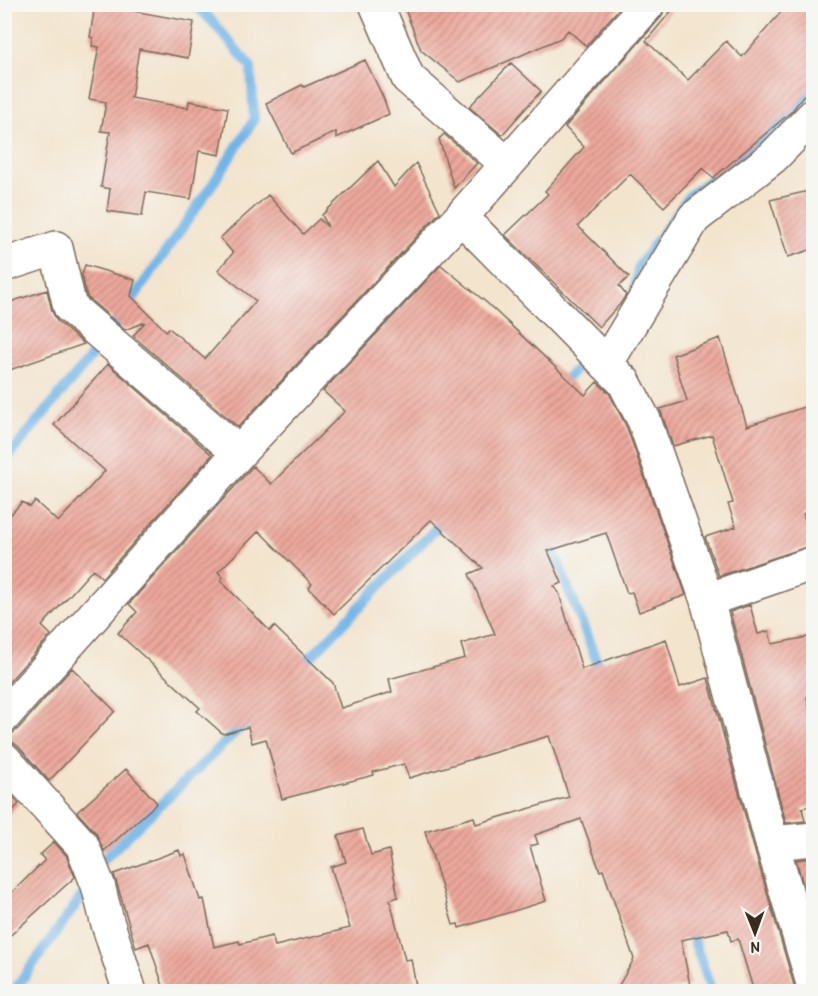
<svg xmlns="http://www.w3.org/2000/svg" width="818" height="996" viewBox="0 0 818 996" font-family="'Patrick Hand',sans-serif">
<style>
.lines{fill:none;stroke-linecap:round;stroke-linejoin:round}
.stream{stroke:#71b5e7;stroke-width:10}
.building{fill:url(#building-hatch);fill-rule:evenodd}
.minor-casing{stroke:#7b6b5b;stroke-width:36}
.minor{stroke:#fff;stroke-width:33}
</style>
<defs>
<pattern id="building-hatch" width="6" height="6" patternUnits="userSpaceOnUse" patternTransform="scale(1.5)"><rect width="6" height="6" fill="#eda89c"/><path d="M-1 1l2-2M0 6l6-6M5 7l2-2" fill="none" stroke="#c1897f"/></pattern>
</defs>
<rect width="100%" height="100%" fill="#f6f6f2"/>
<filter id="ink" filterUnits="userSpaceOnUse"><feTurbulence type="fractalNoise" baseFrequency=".0167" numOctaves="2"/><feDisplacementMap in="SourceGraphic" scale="12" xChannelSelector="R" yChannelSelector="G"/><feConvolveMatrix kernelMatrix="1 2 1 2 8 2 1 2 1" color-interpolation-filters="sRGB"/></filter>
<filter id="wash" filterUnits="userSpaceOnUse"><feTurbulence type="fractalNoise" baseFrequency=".008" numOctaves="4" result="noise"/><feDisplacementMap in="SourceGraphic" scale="24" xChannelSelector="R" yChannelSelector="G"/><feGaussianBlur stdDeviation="1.35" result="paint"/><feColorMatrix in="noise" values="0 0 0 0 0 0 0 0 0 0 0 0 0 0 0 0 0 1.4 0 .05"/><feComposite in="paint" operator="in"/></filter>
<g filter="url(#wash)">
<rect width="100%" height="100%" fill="#f3e4cd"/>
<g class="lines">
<!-- stream -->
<path class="stream" d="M633 295 639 266 690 195 765 140 814 87
M558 387 592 353
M4 462 103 342 214 182 254 120 251 67 211 20 194 4
M548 537 603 677
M300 668 448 516
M97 868 99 864 246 722
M688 924 712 992
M13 992 90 885"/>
</g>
<g id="blocks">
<!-- building -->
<path class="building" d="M95 4 194 22 188 58 139 49 131 98 188 108 189 101 228 108 220 155 199 151 191 199 146 192 142 216 107 211 110 189 101 187 110 132 101 131 106 102 89 99 99 47 92 46 93 38 90 37Z
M403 4H623L586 46 568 30 561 38 460 82 421 50Z
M666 4H677L646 41 688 80 726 41 742 57 788 4H813V84L791 112 713 178 703 168 664 207 630 174 578 226 629 277 619 286 626 295 620 304 599 327 505 235 548 194 545 191 584 147 565 127 662 16Z
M365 60 383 97 389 114 336 138V132L291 153 266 103 302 85 304 87Z
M511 63 541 91 502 135 469 107Z
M444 134 477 163 454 188 439 139Z
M378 161 394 187 416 163 440 212 238 427 133 336 145 322 125 330 87 297 82 275 85 265 135 280 131 296 166 331 169 328 205 359 256 301 218 270 233 253 220 238 268 195 303 234 319 219 328 227 322 215Z
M813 190V249L788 257 770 200Z
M441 265 487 303 585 395 597 382 609 393 627 428 686 595 639 612 632 592 627 593 606 533 548 551 562 583 554 586 559 593 582 669 666 639 680 687 708 678 754 848 796 992H754L738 939 731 941 728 930 681 940 690 985 659 992H615L634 959 603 870 600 871 581 819 535 835 538 844 530 846 546 901 459 928 458 924 453 925 425 831 474 817 476 824 569 797 549 736 409 778 404 764 373 772 374 775 282 799 266 739 252 743 248 727 223 734 197 711 200 708 118 633 137 612 129 604 253 466 271 484 345 411 323 391ZM431 520 483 568 469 574 495 634 461 644 465 658 389 679 392 692 341 708 333 683 274 626 270 631 220 580 223 577 218 572 259 531 312 584 309 588 334 614Z
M47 290 52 311 57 321 84 344 4 372V304Z
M720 338 747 426 813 404V510L803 514 813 545 719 576 705 537 736 527 728 504 733 503 712 435 673 446 660 409 687 401 673 355Z
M108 364 212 455 102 578 93 569 42 626 51 635 4 687V522L22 502 30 507 35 501 58 522 105 471 54 425Z
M750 605 758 634 769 631 772 644 813 636V695L807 697 813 727V805L802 808 805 821 786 823 730 612Z
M72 668 115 711 49 781 18 746 7 738 19 728Z
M126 769 157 803 104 851 96 833 77 812Z
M4 787 19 804 4 819Z
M363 829 371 855 389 850 398 897 390 900 405 960 411 959 417 992H165L149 943 136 948 114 874 179 850 181 856 185 854 200 900 204 899 214 947 239 941 240 944 272 936 275 946 350 928 331 867 346 862 338 836Z
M54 842 66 855 75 877 4 941V900L45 860 40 855Z
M811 858 813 872V918L796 860Z"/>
</g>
</g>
<g filter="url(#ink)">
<use href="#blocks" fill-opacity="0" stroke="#7b6b5b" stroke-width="1.5"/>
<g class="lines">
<!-- minor casing -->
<g class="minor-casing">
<path id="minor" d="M376 4 408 78 507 164
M461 217 624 382 644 420 707 600 772 843 814 987
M4 265 56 248 70 307 239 453
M606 364 694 218 773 157 814 115
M707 600 814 563
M4 716 239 453 461 217 648 4
M4 759 82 845 98 885 107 921 130 992
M772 843 814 839"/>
</g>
<!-- minor -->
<use href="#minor" class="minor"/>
</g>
</g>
<!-- margin -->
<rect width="818" height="996" fill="none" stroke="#f6f6f2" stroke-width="24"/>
<!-- north arrow -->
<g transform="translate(755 933) rotate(179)" stroke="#f6f6f2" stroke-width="4.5" paint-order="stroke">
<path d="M0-4.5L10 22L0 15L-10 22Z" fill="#3b2a1e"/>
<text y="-9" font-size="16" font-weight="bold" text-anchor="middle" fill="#3b2a1e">N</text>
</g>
</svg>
